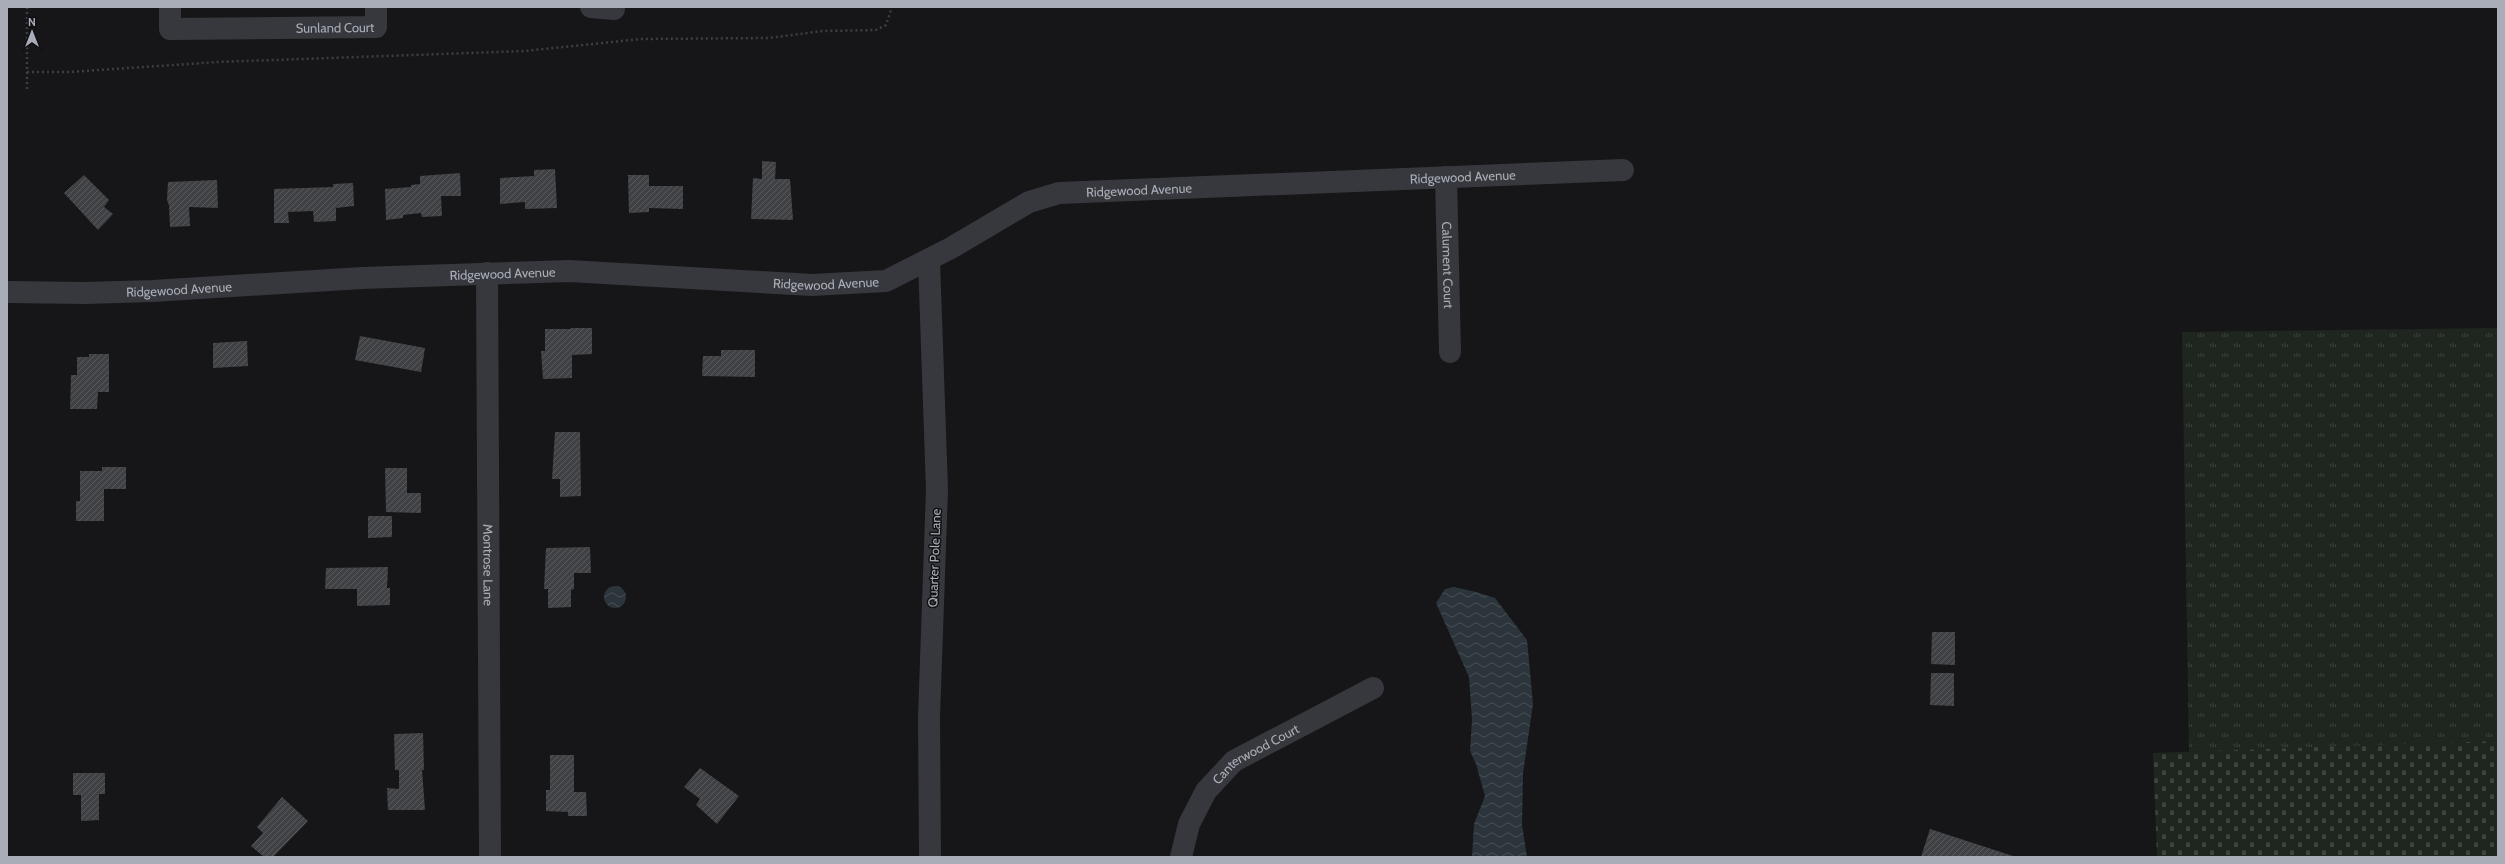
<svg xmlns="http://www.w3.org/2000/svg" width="2505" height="864" viewBox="0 0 2505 864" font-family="Cabin,sans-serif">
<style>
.grass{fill:url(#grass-tufts)}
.cemetery{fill:url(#cemetery-stones)}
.water{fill:url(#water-waves)}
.building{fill:url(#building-hatch)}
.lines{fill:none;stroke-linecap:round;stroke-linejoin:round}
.path{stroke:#3d3f44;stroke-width:2.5;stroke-dasharray:2 3;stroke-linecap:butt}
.minor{stroke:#37383d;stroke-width:22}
.labels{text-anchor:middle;stroke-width:3;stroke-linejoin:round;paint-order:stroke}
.street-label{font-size:13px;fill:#a8adb8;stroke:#111113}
</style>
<defs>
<pattern id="grass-tufts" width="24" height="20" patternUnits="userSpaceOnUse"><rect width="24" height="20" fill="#1e261f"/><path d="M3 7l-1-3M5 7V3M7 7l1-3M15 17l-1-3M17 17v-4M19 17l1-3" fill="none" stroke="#3c433d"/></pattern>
<pattern id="cemetery-stones" width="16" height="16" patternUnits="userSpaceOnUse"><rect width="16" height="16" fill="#1e261f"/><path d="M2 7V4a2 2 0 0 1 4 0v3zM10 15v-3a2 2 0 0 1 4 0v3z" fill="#3c433d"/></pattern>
<pattern id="water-waves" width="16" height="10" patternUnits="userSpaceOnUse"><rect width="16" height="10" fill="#2c353c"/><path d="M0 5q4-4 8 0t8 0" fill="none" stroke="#485056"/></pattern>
<pattern id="building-hatch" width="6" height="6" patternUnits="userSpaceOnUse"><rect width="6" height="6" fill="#404145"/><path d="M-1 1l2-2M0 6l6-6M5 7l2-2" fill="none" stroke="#595a5e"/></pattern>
</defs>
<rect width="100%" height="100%" fill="#161618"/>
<!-- grass -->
<path class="grass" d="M2498 328V741L2189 752 2182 332Z"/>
<!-- cemetery -->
<path class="cemetery" d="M2498 741V857H2157L2153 753Z"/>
<!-- water -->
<path class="water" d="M604 597a11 11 0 1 1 22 0a11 11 0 1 1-22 0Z
M1454 587 1476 592 1495 598 1527 640 1533 704 1523 773 1522 825 1527 857H1472L1474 824 1485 796 1476 764 1470 751 1472 720 1469 677 1436 603 1445 589Z"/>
<!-- building -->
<path class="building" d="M762 161 776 162 775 179H790L793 220 751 219 753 178 762 179Z
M555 169 557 208 525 209V202L500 204V178L534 176V170Z
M460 173 461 196H441L442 216 422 217 421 213 403 215V218L386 220 385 189 411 187V185L420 184V176Z
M84 175 109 200 104 207 113 214 98 230 64 193Z
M628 175H649V186H683V209L649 208V212L629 213Z
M217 180 218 208 189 207 190 226 170 227 169 205 167 200 168 182Z
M353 183 354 206 336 208V221L314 222 313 211 288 212 289 223H274V189L333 187V184Z
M571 328H592V354L572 355V378L543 379 541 351H545V329H571Z
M360 336 425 348 421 372 355 360Z
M247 341 248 366 213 368V343Z
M721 350H755V377L702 376 703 356H721Z
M89 354H109V392H98L97 409H70L71 375H77V357H89Z
M555 432H580L581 496 560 497V479H552Z
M102 467H126V489H104V521H76V501H80V471H102Z
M385 468H407V493H421V513L386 512Z
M368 516H392V537L368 538Z
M590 547 591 573H574V589L571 590V607L548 608V589H544L546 548Z
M388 567 387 588H390V605L357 606V589H325L326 568Z
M1932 632H1955V665L1931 664Z
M1931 673H1954V706L1930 705Z
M423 733 424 770H422L425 810H388L387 788 399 789V770H395L394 734Z
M550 755H574V792H586L587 816H568V812L546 811V790H550Z
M700 768 739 796 717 824 696 805 700 799 684 787Z
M73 773H105V794H99V820L81 821V795H73Z
M282 797 308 821 273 857H264L251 846 263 833 257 827Z
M1930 829 2016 857H1921Z"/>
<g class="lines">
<!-- path -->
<path class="path" d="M27 72H69L218 62 525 51 641 39 769 38 823 31 876 30 886 25 892 7
M27 89V7"/>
<!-- minor -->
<g class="minor">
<path id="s1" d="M170 7V29L376 27V7"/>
<path d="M591 7 614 9"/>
<path id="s2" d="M1446 177 1450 352"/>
<path d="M929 260 937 490 929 717 930 857"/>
<path id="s3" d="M487 273 490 857"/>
<path id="s4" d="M7 292 85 293 153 291 362 278 569 271 812 285 886 281 951 248 1029 202 1059 193 1623 170"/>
<path id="s5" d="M1181 857 1189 824 1206 791 1234 761 1373 688"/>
</g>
</g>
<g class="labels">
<!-- street labels -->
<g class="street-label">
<text dy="5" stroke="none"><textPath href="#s1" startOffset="187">Sunland Court</textPath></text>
<text dy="5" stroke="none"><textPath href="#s4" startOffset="1479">Ridgewood Avenue</textPath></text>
<text dy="5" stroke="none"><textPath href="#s4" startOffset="1155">Ridgewood Avenue</textPath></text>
<text dy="5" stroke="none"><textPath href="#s2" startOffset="88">Calument Court</textPath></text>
<text dy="5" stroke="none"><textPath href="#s4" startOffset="496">Ridgewood Avenue</textPath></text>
<text dy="5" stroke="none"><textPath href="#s4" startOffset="820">Ridgewood Avenue</textPath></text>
<text dy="5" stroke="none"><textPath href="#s4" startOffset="172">Ridgewood Avenue</textPath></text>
<text transform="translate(934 558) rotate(-88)" y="5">Quarter Pole Lane</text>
<text dy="5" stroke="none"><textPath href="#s3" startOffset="292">Montrose Lane</textPath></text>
<text dy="5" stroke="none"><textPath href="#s5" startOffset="134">Canterwood Court</textPath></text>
</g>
</g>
<!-- border -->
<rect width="2505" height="864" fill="none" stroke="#a8adb8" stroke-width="16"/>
<!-- north arrow -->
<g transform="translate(32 32)" stroke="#111113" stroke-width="3" paint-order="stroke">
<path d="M0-3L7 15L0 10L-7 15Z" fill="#a8adb8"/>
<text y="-6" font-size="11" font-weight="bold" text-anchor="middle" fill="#a8adb8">N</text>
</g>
</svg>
